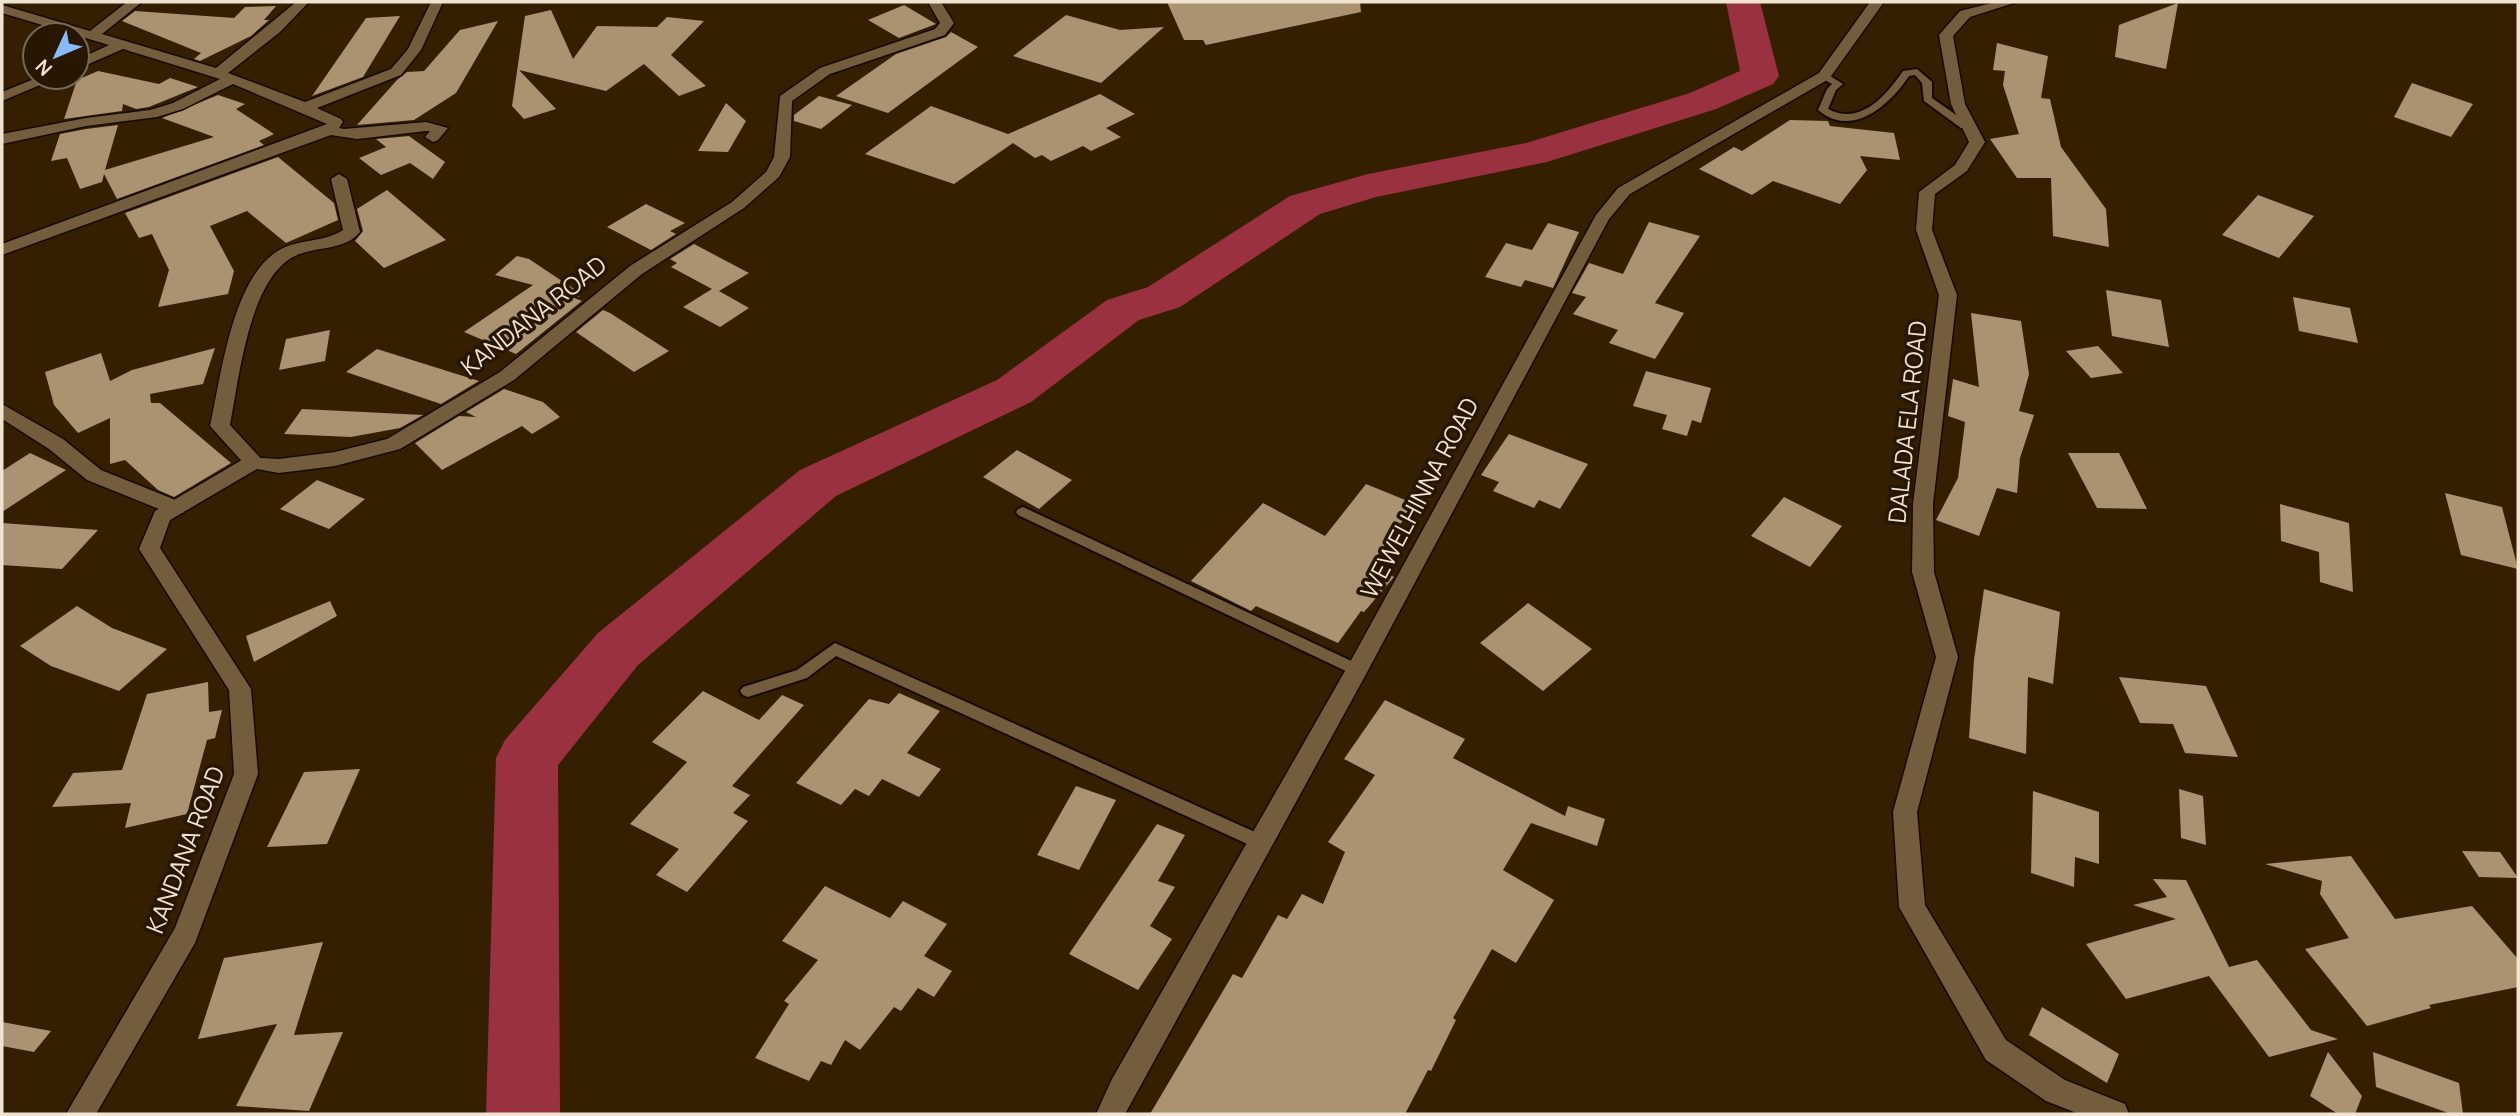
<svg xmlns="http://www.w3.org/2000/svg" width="2520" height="1116" viewBox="0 0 2520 1116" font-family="Manrope,sans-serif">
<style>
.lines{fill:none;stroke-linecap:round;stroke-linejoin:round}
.river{fill:#9a3141;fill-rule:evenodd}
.building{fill:#ab9270}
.service-casing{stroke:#180a00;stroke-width:4}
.minor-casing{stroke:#180a00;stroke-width:3}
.tertiary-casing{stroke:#180a00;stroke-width:3}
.service{fill:#745d3d;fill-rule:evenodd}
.minor{fill:#745d3d;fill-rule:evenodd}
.tertiary{fill:#745d3d;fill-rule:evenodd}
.labels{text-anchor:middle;stroke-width:7;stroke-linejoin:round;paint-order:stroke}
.street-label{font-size:24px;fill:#f0e3d1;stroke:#271701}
</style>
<rect width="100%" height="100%" fill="#342000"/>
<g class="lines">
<!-- river -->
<path class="river" d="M1726 2H1760L1779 76 1773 84 1716 109 1547 162 1376 197 1320 214 1180 307 1139 320 1031 402 836 496 638 665 558 765 560 1114H486L496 758 505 740 598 633 800 470 997 380 1107 300 1148 287 1290 196 1368 174 1526 143 1690 93 1740 71Z"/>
</g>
<!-- building -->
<path class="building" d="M1167 2H1360L1361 12 1206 45 1203 40H1184Z
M2178 3 2166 69 2115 57 2119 25Z
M904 5 936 24 899 38 868 20Z
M276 6 264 20H269L251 36 200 61 194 59 201 53 122 21 135 11 234 18 245 7Z
M551 10 573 59 597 26 657 27 667 17 704 21 671 55 706 86 679 96 644 64 606 91 519 70 556 109 524 119 512 106 525 16Z
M1066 15 1120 30 1164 27 1101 83 1013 56Z
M400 16 363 77 312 96 366 18Z
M498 21 456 93 414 120 357 125 397 80 407 72 424 71 460 30Z
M951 32 978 47 888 113 836 96 896 54 946 37Z
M1997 43 2048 56 2041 98 2050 99 2061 147 2106 209 2109 247 2053 236 2051 178H2017L1990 139 2019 134 2003 85 2005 71 1993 70Z
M98 71 159 84 170 78 198 87 149 107 136 109 123 104 122 111 64 119 77 80Z
M2412 83 2473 104 2451 137 2394 117Z
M1100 94 1135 114 1106 128 1121 137 1091 151 1083 146 1051 161 1042 155 1035 158 1013 143 954 184 865 154 931 106 1008 134Z
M218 95 245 104 236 109 274 134 259 141 264 145 117 199 104 174 102 182 80 189 67 158 51 161 60 134 86 129 118 125 105 170 214 137 162 118Z
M819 96 852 105 821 129 794 121V115Z
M726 103 746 121 728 152 698 151Z
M1790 120 1828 121 1830 126 1894 133 1900 160 1860 156 1867 170 1840 204 1773 181 1752 195 1699 169 1734 147 1742 151Z
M409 136 445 162 433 179 410 163 381 175 359 158 386 147 376 139Z
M278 157 334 203 338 220 286 243 247 211 210 226 234 271 228 294 158 307 169 270 152 234 139 238 125 213Z
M387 190 446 240 384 268 355 241 363 231 357 209Z
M2258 195 2314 216 2279 258 2222 235Z
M646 204 685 223 670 231 676 234 651 250 607 227Z
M1649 222 1700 236 1655 303 1684 313 1655 359 1609 343 1618 330 1573 314 1586 297 1572 293 1589 263 1623 274Z
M1548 223 1579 232 1553 288 1525 280 1521 287 1485 277 1506 243 1532 250Z
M694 244 749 273 719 291 749 308 720 327 683 307 712 289 671 267 677 263 670 259Z
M517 256 529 259 580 293 579 297 556 291 582 301 516 354 464 332 533 285 495 275Z
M2106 290 2161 300 2169 347 2112 336Z
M2293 297 2350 308 2358 343 2299 331Z
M603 310 610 313 669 351 634 372 576 332Z
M1971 313 2021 321 2029 374 2019 411 2034 415 2020 458 2017 493 1997 488 1979 536 1936 520 1958 478 1965 422 1948 416 1953 379 1979 387Z
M330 330 325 361 279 370 286 339Z
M2098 346 2123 373 2091 378 2066 351Z
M215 348 203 384 150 394 151 403H160L231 463 174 497 158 490 125 460 110 464V418L78 433 54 405 45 372 101 353 110 381 132 370Z
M377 349 479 381 441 404 346 372Z
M1646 371 1711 388 1701 423 1692 420 1687 436 1662 429 1667 415 1633 406Z
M504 389 543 402 560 417 532 434 522 426 442 470 415 443 459 416 476 417 466 412Z
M302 409 384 413 423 415 400 428 351 437 284 434Z
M1509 434 1588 464 1560 509 1539 500 1534 508 1493 491 1499 482 1481 475Z
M1017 450 1072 480 1039 509 983 477Z
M30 453 66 470 2 512V471Z
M2068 453H2119L2147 509 2097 508Z
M317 480 365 499 329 529 280 509Z
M1366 484 1415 504 1371 564 1394 577 1364 612 1361 611 1338 643 1256 606 1251 611 1191 581 1263 503 1325 536Z
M2445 493 2502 507 2518 569 2461 555Z
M1784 497 1842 526 1810 567 1751 536Z
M2280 504 2349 523 2353 592 2320 582 2319 552 2281 541Z
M2 523 98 530 62 569 2 565Z
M1984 589 2060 612 2053 684 2028 677 2026 754 1969 738 1974 660Z
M330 601 337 616 254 662 246 636Z
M1528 603 1592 649 1543 691 1480 643Z
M77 606 112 628 167 649 119 691 51 666 20 646Z
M2119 677 2206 686 2238 757 2185 753 2173 724 2140 723Z
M208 682 209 712 222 710 215 738 207 740 187 814 125 828 131 803 52 807 73 773 122 770 147 694Z
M703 691 759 720 782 695 804 705 732 786 750 795 733 813 748 821 687 892 656 875 679 849 630 824 687 762 652 742Z
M899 693 940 711 907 753 941 769 919 797 882 779 869 796 855 789 841 805 796 783 869 699 889 704Z
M1385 700 1465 739 1453 758 1565 816 1568 806 1605 819 1597 846 1531 823 1503 870 1554 900 1516 963 1492 949 1453 1018 1456 1020 1431 1071 1428 1070 1405 1114H1150L1233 974 1242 978 1278 915 1287 919 1302 894 1323 904 1345 852 1328 842 1375 775 1344 759Z
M360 769 327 844 267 847 304 772Z
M1076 786 1116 800 1079 870 1037 855Z
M2179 789 2203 796 2206 845 2181 838Z
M2033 791 2099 812V864L2075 857 2074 887 2031 873Z
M1157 824 1185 835 1158 881 1175 887 1150 926 1172 939 1138 990 1069 954Z
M2462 851 2500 852 2518 878 2479 877Z
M2351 856 2395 919 2472 906 2518 959V987L2429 1005 2431 1008 2367 1026 2305 949 2349 938 2320 894 2322 881 2265 864Z
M2153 879 2186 880 2229 967 2257 960 2311 1030 2338 1039 2269 1057 2209 976 2126 999 2086 944 2176 919 2133 905 2167 897Z
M825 886 890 918 903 901 947 924 924 956 952 971 934 997 918 988 901 1011 894 1007 860 1050 845 1040 831 1065 821 1061 809 1081 755 1058 789 1004 784 1001 818 960 782 941Z
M323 942 294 1035 343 1032 309 1111 236 1106 277 1024 198 1039 224 958Z
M2042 1007 2119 1054 2107 1083 2029 1035Z
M2 1022 51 1031 34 1052 2 1046Z
M2328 1052 2362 1096 2355 1114H2338L2310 1096Z
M2373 1052 2459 1083 2463 1114H2451L2376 1087Z"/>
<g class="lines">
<!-- service casing -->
<g class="service-casing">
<path id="service" d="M1917 69 1932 82V98L1969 124V128H1961L1924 101 1922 83 1915 75 1909 76C1890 105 1852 139 1818 110L1827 89 1832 84 1821 78V74H1827L1843 84 1836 90 1828 109C1860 126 1886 96 1903 71Z
M1023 507 1362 666 1365 670 1362 674 1357 676 1352 674 1018 515 1016 512 1018 509Z
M835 643 1266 837 1268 842 1266 847 1260 849 1254 847 836 656 807 678 748 697 743 695 740 691 743 687 797 670Z"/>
</g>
<!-- minor casing -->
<g class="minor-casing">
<path id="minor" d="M127 2H142L102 34 216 68 296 2H309L280 32 228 73 305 102 391 69 408 49 431 2H443L421 50 401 75 317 108 341 119 343 122 339 128 344 129 426 122 448 128 438 140 433 142 425 137 430 131H426L357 139 331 135 2 255V244L327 124 233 84 183 109 157 117 86 126 2 144V134L86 118 150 110 173 103 220 79 123 49 77 69V60L109 45 2 13V5L90 31Z
M39 77H59L2 101V92Z
M339 174 347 179 360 232C345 251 315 246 295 256 249 278 239 379 230 425L264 462 261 467H247L210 426C221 377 232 275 281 249 301 239 325 242 343 230L331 179Z
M2 404 63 439 101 470 183 503 186 508 183 513H169L87 480 49 449 2 419Z"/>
</g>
<!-- tertiary casing -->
<g class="tertiary-casing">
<path id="tertiary" d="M928 2H941L954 23 945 35 830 74 792 101 790 157 779 177 744 208 642 274 514 380 400 449 335 466 279 473 257 469 170 520 160 548 251 689 258 774 195 943 96 1114H66L175 928 234 774 229 690 139 549 155 511 247 457 279 459 335 452 387 439 500 372 630 266 732 202 766 172 774 157 780 96 820 68 935 29 940 23Z
M1870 2H1884L1829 79 1630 194 1609 219 1365 676 1125 1114H1096L1112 1079 1349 664 1596 215 1618 188 1819 73Z
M1996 2H2017L1970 17 1953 36 1965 104 1985 142 1967 171 1935 194 1932 230 1957 295 1933 504 1934 572 1958 657 1917 812 1925 905 2006 1040 2065 1080 2125 1104 2129 1114H2079L2046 1101 1986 1060 1899 907 1893 812 1936 657 1912 572 1913 504 1939 295 1916 230 1919 192 1955 165 1969 142 1951 104 1939 35 1960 11Z"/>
</g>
<!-- service -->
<use href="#service" class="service"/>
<!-- minor -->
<use href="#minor" class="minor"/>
<!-- tertiary -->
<use href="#tertiary" class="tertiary"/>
</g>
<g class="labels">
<!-- street labels -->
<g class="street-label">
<text transform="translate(534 316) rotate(-38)" y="8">KANDANA ROAD</text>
<text transform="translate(1908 422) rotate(-84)" y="8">DALADA ELA ROAD</text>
<text transform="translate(1420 498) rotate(-62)" y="8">WEWELHINNA ROAD</text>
<text transform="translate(186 850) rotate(-69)" y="8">KANDANA ROAD</text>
</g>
</g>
<!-- border -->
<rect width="2520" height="1116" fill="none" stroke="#f0e3d1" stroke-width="7"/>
<!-- north arrow -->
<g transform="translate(56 56) rotate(226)"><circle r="33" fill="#271701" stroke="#776954" stroke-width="2"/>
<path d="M0-5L12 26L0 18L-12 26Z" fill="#88bafc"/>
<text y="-10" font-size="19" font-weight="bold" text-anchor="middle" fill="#f0e3d1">N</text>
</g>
</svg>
